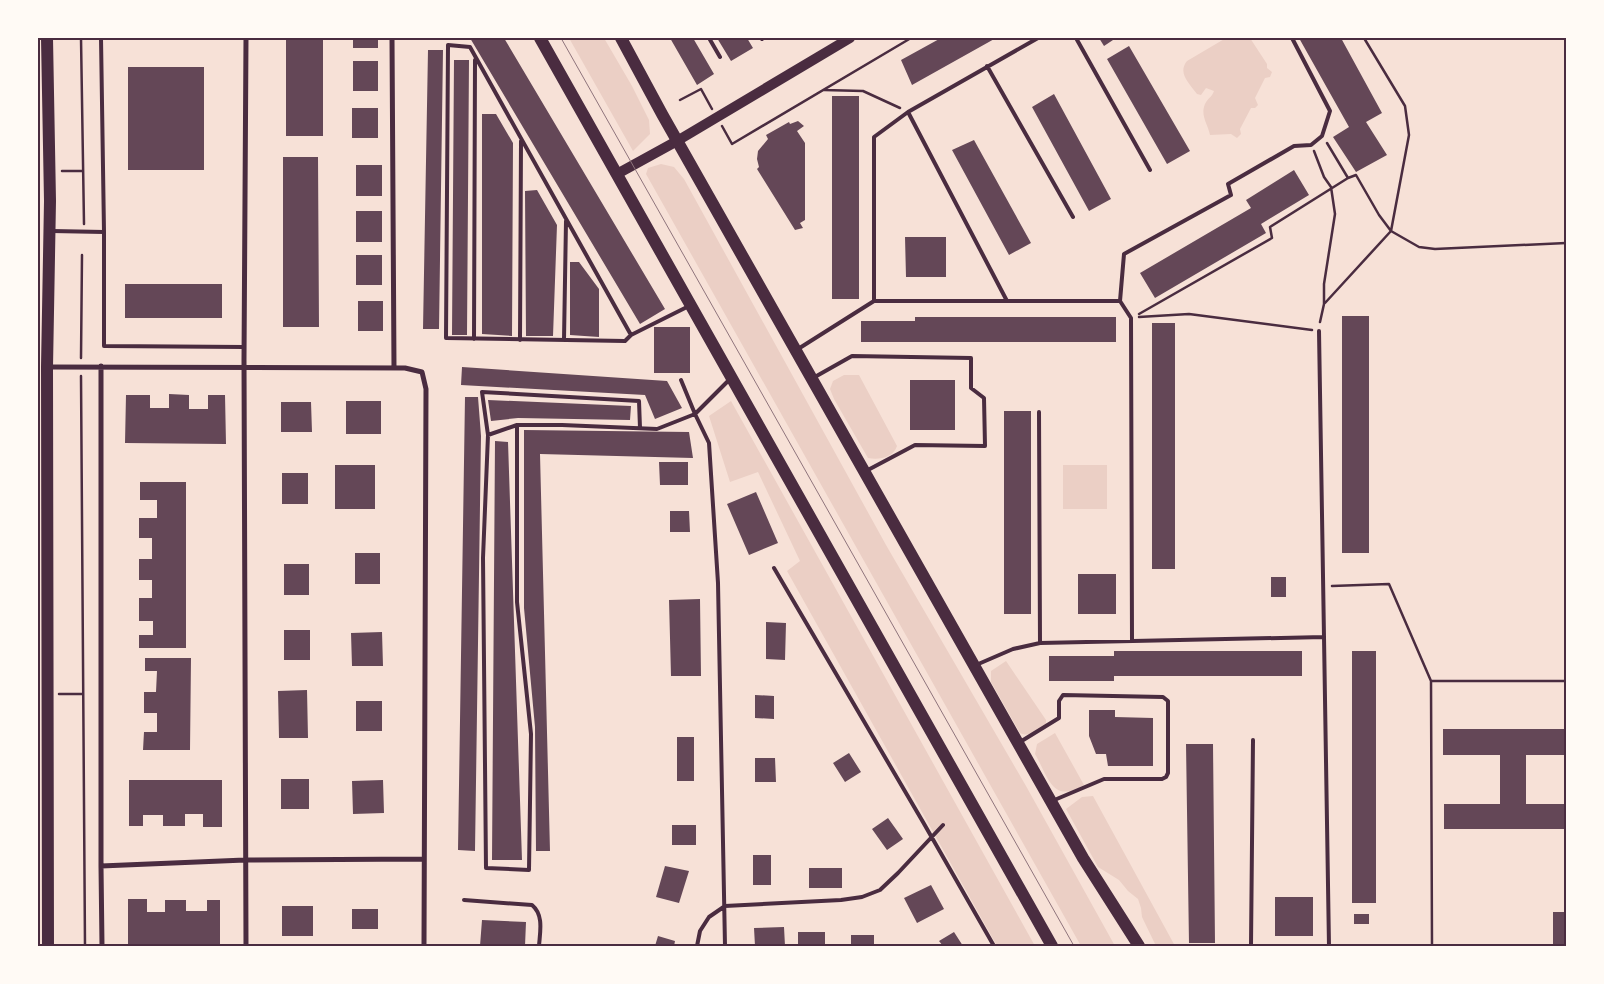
<svg xmlns="http://www.w3.org/2000/svg" width="1604" height="984" viewBox="0 0 1604 984" font-family="Merriweather,serif">
<style>
.green{fill:#ebcfc5}
.building{fill:#644757}
.lines{fill:none;stroke-linecap:round;stroke-linejoin:round}
.path{stroke:#4a2c40;stroke-width:2.5}
.service{stroke:#4a2c40;stroke-width:4}
.minor{stroke:#4a2c40;stroke-width:5}
.secondary{stroke:#4a2c40;stroke-width:10}
.primary{stroke:#4a2c40;stroke-width:12}
.tram{stroke:#8f747c;stroke-width:1}
.neatline{fill:none;stroke:#4a2c40;stroke-width:2}
</style>
<rect width="100%" height="100%" fill="#f7e1d7"/>
<!-- green -->
<path class="green" d="M569 38H604L632 86 649 120 650 134 633 151Z
M1226 38H1250L1267 64V68L1272 72 1270 77 1265 78 1255 98 1258 105 1255 108H1251L1240 129 1241 134 1237 138 1231 134 1210 135C1208 124 1200 116 1205 104 1208 98 1212 97 1214 91L1206 88 1201 95 1197 94C1190 84 1177 73 1187 61Z
M661 164 674 167 684 179 886 545 1026 786 1115 946H1081L646 174 648 168Z
M844 375H859L897 446C893 458 879 460 868 458L834 399 830 389 833 381Z
M731 401 1035 946H997L787 571 800 561 758 472 730 482 709 416Z
M1063 465H1107V509H1063Z
M1006 661 1046 720V724C1038 729 1030 738 1020 733L991 682V671Z
M1055 733 1084 785C1052 804 1049 778 1035 754L1037 744Z
M1093 796 1175 946H1156L1142 917 1141 908 1138 899 1128 891 1119 880 1098 867 1066 809 1082 797Z"/>
<!-- building -->
<path class="building" d="M286 38H323V136H286Z
M353 38H378V48H353Z
M470 38H504L665 309 640 324Z
M670 38H693L714 74 697 85Z
M717 38H747L753 48 731 61Z
M941 38H996L912 85 901 60Z
M1099 38H1111L1113 40 1104 46Z
M1299 38H1341L1382 113 1366 122 1387 155 1356 172 1333 137 1349 127Z
M1129 46 1190 151 1167 164 1107 59Z
M428 50H443L439 329H423Z
M454 60H469L467 335H452Z
M353 61H378V91H353Z
M128 67H204V170H128Z
M1054 94 1111 199 1089 211 1032 107Z
M832 96H859V299H832Z
M352 108H378V138H352Z
M482 114H496L513 143 512 336 482 334Z
M798 121 804 126 797 131 805 143V220L800 223 803 228 795 230 757 169 759 167 757 159 758 151 768 139 766 135 789 122 790 124Z
M974 140 1031 243 1009 255 952 150Z
M283 157H318L319 327H283Z
M356 165H382V196H356Z
M1294 170 1309 195 1261 224 1266 233 1155 298 1140 273 1251 208 1246 200Z
M537 190 557 225 553 336H526L525 191Z
M356 211H382V242H356Z
M905 237H946V277H906Z
M356 255H382V285H356Z
M570 262H579L599 289V337L570 335Z
M125 284H222V318H125Z
M358 301H383V331H358Z
M1342 316H1369V553H1342Z
M915 317H1116V342H861V321H915Z
M1152 323H1175V569H1152Z
M654 327H690V373H654Z
M462 367 667 381 682 408 655 419 645 395 461 385Z
M910 380H955V430H910Z
M169 394 189 395V409H208V395H225L226 444 125 443 126 395H150V408H169Z
M465 397H478L481 436 475 851 458 850Z
M488 400 631 406 630 420 518 418 491 421Z
M346 401H381V434H346Z
M281 402H311L312 432H281Z
M1004 411H1031V614H1004Z
M524 430 689 432 693 458 540 454 550 851H536L535 727 524 608Z
M495 441 508 442 522 860H492Z
M659 462H688V485H660Z
M335 465H375V509H335Z
M282 473H308V504H282Z
M140 482H186V648H139V635H153V621H139V598H152V580H139V559H152V538H139V518H157V500H140Z
M756 492 778 543 749 555 727 504Z
M670 511H689L690 532H670Z
M355 553H380V584H355Z
M284 564H309V595H284Z
M1078 574H1116V614H1078Z
M1271 577H1286V597H1271Z
M700 599 701 676H671L669 600Z
M766 622 786 623 785 660 766 659Z
M284 630H310V660H284Z
M382 632 383 666H352L351 633Z
M1114 651H1302V676H1114V681H1049V656H1114Z
M1352 651H1376V903H1352Z
M145 658H191L190 750H143L144 732H157V713H144V692H156L157 671H145Z
M307 690 308 738H279L278 691Z
M755 695 774 696V719L755 718Z
M356 701H382V731H356Z
M1089 710H1115V717L1153 718V766H1108L1106 754H1096L1089 736Z
M1443 729H1566V755H1526V804H1566V829H1444V804H1500V755H1443Z
M677 737H694V781H677Z
M1186 744H1213L1215 943H1189Z
M849 753 861 772 845 782 833 763Z
M755 758H775L776 782H755Z
M281 779H309V809H281Z
M129 780H222V827H203V814H185V826H163V815H143V826H129Z
M383 780 384 813 353 814 352 781Z
M888 818 903 839 887 850 872 829Z
M672 825H696V845H672Z
M753 855H771V885H753Z
M665 866 689 871 679 903 656 897Z
M809 868H842V888H809Z
M931 885 944 909 917 923 904 898Z
M1275 897H1313V936H1275Z
M128 899H147V912H165V900H186V911H207V900H220V946H128Z
M282 906H313V936H282Z
M352 909H378V929H352Z
M1553 912H1566V946H1553Z
M1354 914H1369V924H1354Z
M482 920 526 922 525 946H480Z
M784 927 785 946H755L754 928Z
M798 932H825V946H798Z
M954 932 963 946H943L939 941Z
M851 935H874V946H851Z
M658 936 675 941 674 946H655Z"/>
<g class="lines">
<!-- path -->
<path class="path" d="M81 38 84 224
M824 90 863 91 900 108
M680 100 701 89 712 109
M722 126 732 144 911 38
M1327 143 1348 178 1356 175 1379 215 1391 231 1409 135 1405 106 1364 38
M1314 151 1324 177 1331 187 1335 214 1324 284V304L1320 322
M62 171H83
M1325 303 1391 231 1419 247 1435 249 1566 243
M1139 314 1272 238 1270 227 1348 178
M1139 317 1189 314 1312 330
M81 358 82 255
M81 376 85 946
M1332 586 1389 584 1431 681H1566
M1431 681 1432 946
M59 694H83"/>
<!-- service -->
<path class="service" d="M101 38 104 232
M709 38 720 57
M761 38 762 39
M1038 38 908 112 874 137V301H1120L1124 254 1231 195 1228 184 1294 146 1311 145 1322 136 1330 111 1292 38
M1076 38 1150 170
M987 66 1073 217
M908 112 1007 301
M52 231 104 232V346L244 347
M1120 301 1131 318 1132 640
M631 335 470 47 448 45 446 338 625 341 631 335 689 306
M474 339 475 60
M520 340 521 141
M564 340 566 221
M798 349 874 301
M813 378 852 356 971 358V388L984 398 985 446 915 445 866 471
M681 380 695 414 709 443 718 583 725 946
M1039 412 1040 643
M517 425V602L531 734 529 870 486 868 483 558 488 435 517 425H562L657 429 695 414 730 379
M488 435 482 392 639 401 640 428
M774 568 923 822 994 946
M1324 637 1329 946
M976 665 1013 649 1040 643 1324 637 1319 331
M1020 742 1059 718V701L1063 695 1163 697 1168 701V773L1166 777 1162 779H1104L1052 801
M464 900 532 905C544 915 540 932 539 946
M697 946 700 931 709 917 725 906 841 900 862 897 880 890 898 873 943 825
M1251 946 1253 740"/>
<!-- minor -->
<path class="minor" d="M246 38 244 360 246 946
M392 38 394 368
M101 366V866L245 860 424 859
M48 367 405 368 422 372 426 389 424 946
M101 866 102 946"/>
<!-- secondary -->
<path class="secondary" d="M617 174 677 141 850 38"/>
<!-- primary -->
<path class="primary" d="M47 38 50 201 47 367 48 946
M540 38 1052 946
M621 38 662 114 1083 858 1139 946"/>
<!-- tram -->
<path class="tram" d="M561 38 1074 946"/>
</g>
<!-- border -->
<rect width="1604" height="984" fill="none" stroke="#fffaf5" stroke-width="78"/>
<rect x="39" y="39" width="1526" height="906" class="neatline"/>
</svg>
